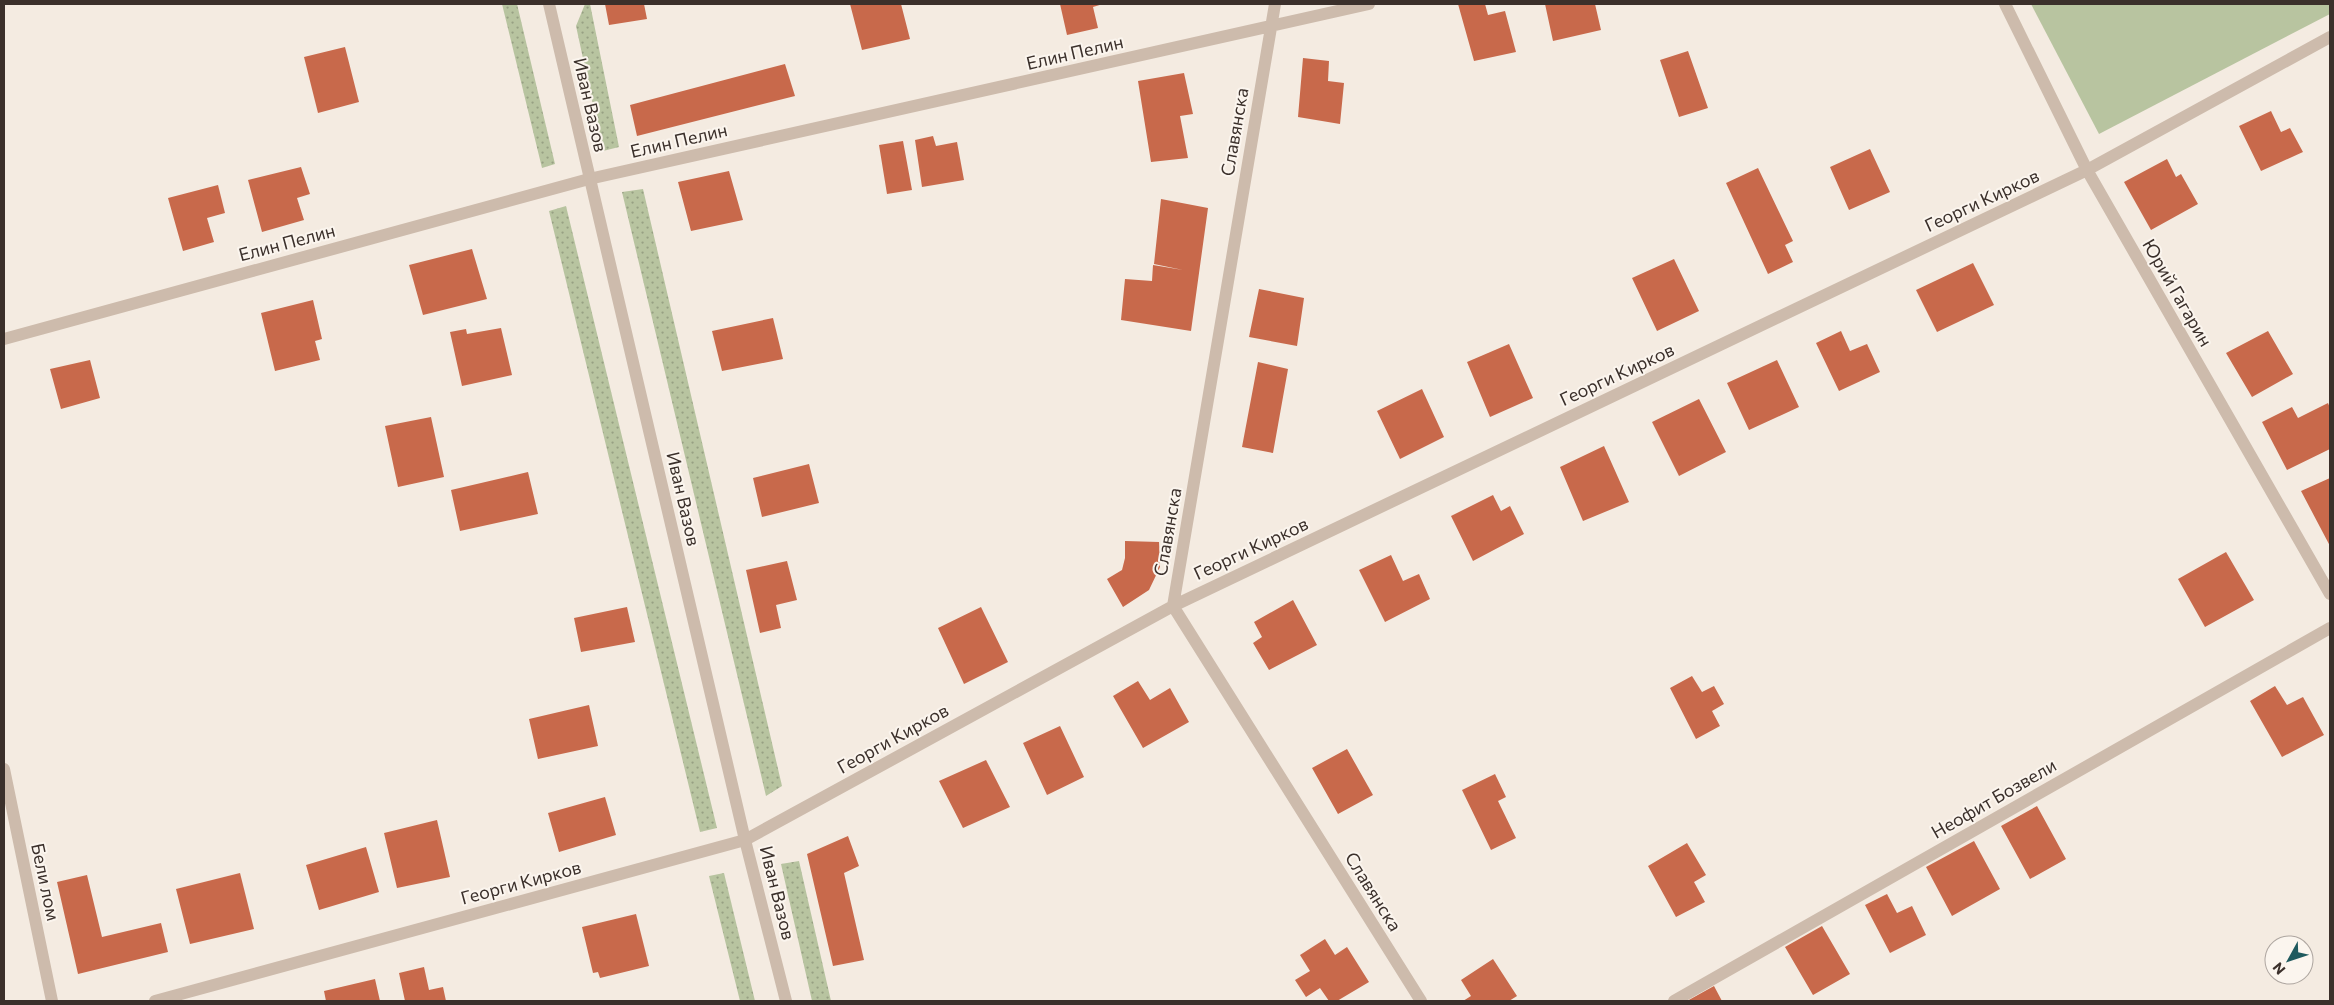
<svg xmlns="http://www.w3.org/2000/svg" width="2334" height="1005" viewBox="0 0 2334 1005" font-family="Commissioner,sans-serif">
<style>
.grass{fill:url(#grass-dots)}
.park{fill:#b8c4a0}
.building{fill:#c8694b}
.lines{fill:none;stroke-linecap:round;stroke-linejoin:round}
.minor{stroke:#cdbbac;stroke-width:12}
.tertiary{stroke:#cdbbac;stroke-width:12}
.labels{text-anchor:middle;stroke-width:4;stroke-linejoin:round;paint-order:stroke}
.street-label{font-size:18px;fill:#3b302b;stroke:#fbf5ee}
</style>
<defs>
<pattern id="grass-dots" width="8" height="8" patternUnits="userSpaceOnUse" patternTransform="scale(1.25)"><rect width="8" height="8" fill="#b8c4a0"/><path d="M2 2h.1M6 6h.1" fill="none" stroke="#97a083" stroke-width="1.8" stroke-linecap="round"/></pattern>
</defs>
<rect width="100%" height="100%" fill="#f4ebe1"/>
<!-- grass -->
<path class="grass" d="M502 4H517L555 164 542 168Z
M585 4H590L619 147 603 151 576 26Z
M643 189 782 786 766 796 622 192Z
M566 206 717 828 700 832 549 211Z
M799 861 831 1001H812L781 864Z
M724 873 755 1001H740L709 876Z"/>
<!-- park -->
<path class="park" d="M2031 4H2330V14L2099 134Z"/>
<!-- building -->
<path class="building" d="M605 4H644L647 19 609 25Z
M850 4H901L910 39 862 50Z
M1060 4H1103L1093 7 1098 28 1067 35Z
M1458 4H1485L1488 15 1505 11 1516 52 1474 61Z
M1545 4H1595L1601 30 1553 41Z
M345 47 359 102 318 113 304 57Z
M1688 51 1708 108 1679 117 1660 60Z
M1303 58 1329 61 1328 81 1344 83 1340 124 1298 117Z
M785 64 795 96 637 136 630 105Z
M1184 73 1193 114 1180 116 1188 158 1151 162 1138 81Z
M2271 111 2281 132 2290 128 2303 152 2261 171 2239 126Z
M933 136 936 146 957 142 964 180 922 187 915 140Z
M903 141 912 190 887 194 879 145Z
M1870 149 1890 192 1849 210 1830 167Z
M2167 159 2176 177 2181 174 2198 204 2151 230 2124 182Z
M301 167 310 194 297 198 304 220 262 232 248 180Z
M1758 168 1793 241 1785 245 1793 262 1768 274 1726 183Z
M729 171 743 220 691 231 678 182Z
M218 185 225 213 207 218 214 242 183 251 168 198Z
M1161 199 1208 208 1191 331 1121 320 1125 279 1152 281 1153 265 1183 270 1154 264Z
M472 249 487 299 423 315 409 265Z
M1674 259 1699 311 1657 331 1632 278Z
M1973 263 1994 305 1937 332 1916 290Z
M1259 289 1304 298 1297 346 1249 337Z
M313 300 322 339 315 341 320 360 275 371 261 313Z
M773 318 783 359 722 371 712 331Z
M501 328 512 375 462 386 450 332 466 329 467 334Z
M1841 331 1850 351 1867 344 1880 372 1839 391 1816 343Z
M2268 331 2293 374 2252 397 2226 353Z
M1509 344 1533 398 1490 417 1467 362Z
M90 360 100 398 61 409 50 369Z
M1777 360 1799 407 1749 430 1727 383Z
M1258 362 1288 369 1273 453 1242 447Z
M1422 389 1444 437 1400 459 1377 411Z
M1699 399 1726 452 1679 476 1652 422Z
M2328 403 2330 408V449L2287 470 2262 422 2292 407 2298 418Z
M431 417 444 477 398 487 385 426Z
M1604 446 1629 502 1583 521 1560 467Z
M809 464 819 503 762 517 753 478Z
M528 472 538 514 460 531 451 490Z
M2330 478V546L2301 491Z
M1493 495 1501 511 1510 506 1524 534 1473 561 1451 516Z
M1125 541 1159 542 1160 567 1149 590 1123 607 1107 579 1122 570 1125 558Z
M2226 552 2254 600 2205 627 2178 579Z
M1391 555 1403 581 1419 574 1430 599 1385 622 1359 570Z
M787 561 797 600 776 605 781 628 760 633 746 570Z
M1293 600 1317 645 1269 670 1253 643 1262 637 1254 622Z
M627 607 635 642 581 652 574 618Z
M981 607 1008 662 964 684 938 628Z
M1692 676 1702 692 1714 686 1724 704 1712 711 1720 726 1696 739 1670 688Z
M1138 681 1150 700 1170 688 1189 722 1143 748 1113 696Z
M2275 686 2287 705 2303 697 2324 735 2282 757 2250 701Z
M589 705 598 746 538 759 529 719Z
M1060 726 1084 777 1047 795 1023 743Z
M1347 749 1373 795 1338 814 1312 768Z
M986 760 1010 807 963 828 939 781Z
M1495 774 1506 797 1498 801 1516 838 1491 850 1462 790Z
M605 797 616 835 559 852 548 813Z
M2037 806 2066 859 2030 879 2001 826Z
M437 820 450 877 397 888 384 833Z
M848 836 859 866 844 873 864 960 833 966 807 854Z
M1974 841 2000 889 1952 916 1926 867Z
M1687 843 1706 875 1694 882 1705 902 1676 917 1648 866Z
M366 847 379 892 319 910 306 865Z
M240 873 254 929 190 944 176 889Z
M87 875 102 937 161 923 168 952 78 974 57 882Z
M1887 894 1897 913 1912 906 1926 935 1890 953 1865 905Z
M636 914 649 966 600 978 598 972 593 973 582 927Z
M1822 926 1850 974 1813 995 1785 947Z
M1325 939 1335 955 1347 947 1369 982 1337 1001H1329L1320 988 1306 997 1295 980 1310 971 1300 955Z
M1493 959 1517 996 1509 1001H1463L1471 996 1461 980Z
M424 967 429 990 443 987 446 1001H405L399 973Z
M375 979 380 1001H326L324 991Z
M1714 986 1722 1001H1687Z"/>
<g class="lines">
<!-- minor -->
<path class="minor" d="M1275 4 1173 606 1421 1001
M2005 4 2087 170 2330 594
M4 339 589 179 1369 4
M4 769 52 1001
M155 1001 745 840 1173 606 2087 170 2330 37
M1674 1001 2330 628"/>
<!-- tertiary -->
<path class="tertiary" d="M549 4 745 840 786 1001"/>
</g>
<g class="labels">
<!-- street labels -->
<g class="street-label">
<text transform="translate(1075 53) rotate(-13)" y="6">Елин Пелин</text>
<text transform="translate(590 105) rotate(77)" y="6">Иван Вазов</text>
<text transform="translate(1235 132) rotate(-80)" y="6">Славянска</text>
<text transform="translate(679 141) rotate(-13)" y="6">Елин Пелин</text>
<text transform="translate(1982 201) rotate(-25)" y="6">Георги Кирков</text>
<text transform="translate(287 243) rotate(-15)" y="6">Елин Пелин</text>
<text transform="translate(2177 293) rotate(60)" y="6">Юрий Гагарин</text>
<text transform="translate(1617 375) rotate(-25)" y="6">Георги Кирков</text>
<text transform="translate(683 499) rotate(77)" y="6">Иван Вазов</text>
<text transform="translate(1168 532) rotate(-80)" y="6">Славянска</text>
<text transform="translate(1251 549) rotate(-25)" y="6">Георги Кирков</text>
<text transform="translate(893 739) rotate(-29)" y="6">Георги Кирков</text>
<text transform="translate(1994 799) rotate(-30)" y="6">Неофит Бозвели</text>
<text transform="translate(45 882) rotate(78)" y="6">Бели лом</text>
<text transform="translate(521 883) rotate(-15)" y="6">Георги Кирков</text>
<text transform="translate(1373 892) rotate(58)" y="6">Славянска</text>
<text transform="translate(777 893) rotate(76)" y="6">Иван Вазов</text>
</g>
</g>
<!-- border -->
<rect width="2334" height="1005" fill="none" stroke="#3b302b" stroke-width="10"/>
<!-- north arrow -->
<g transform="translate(2289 960) rotate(230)"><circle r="24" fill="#fbf5ee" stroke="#aea6a0"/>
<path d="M0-4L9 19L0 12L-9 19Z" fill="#1f5a5e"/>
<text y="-8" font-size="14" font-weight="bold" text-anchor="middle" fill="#3b302b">N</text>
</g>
</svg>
